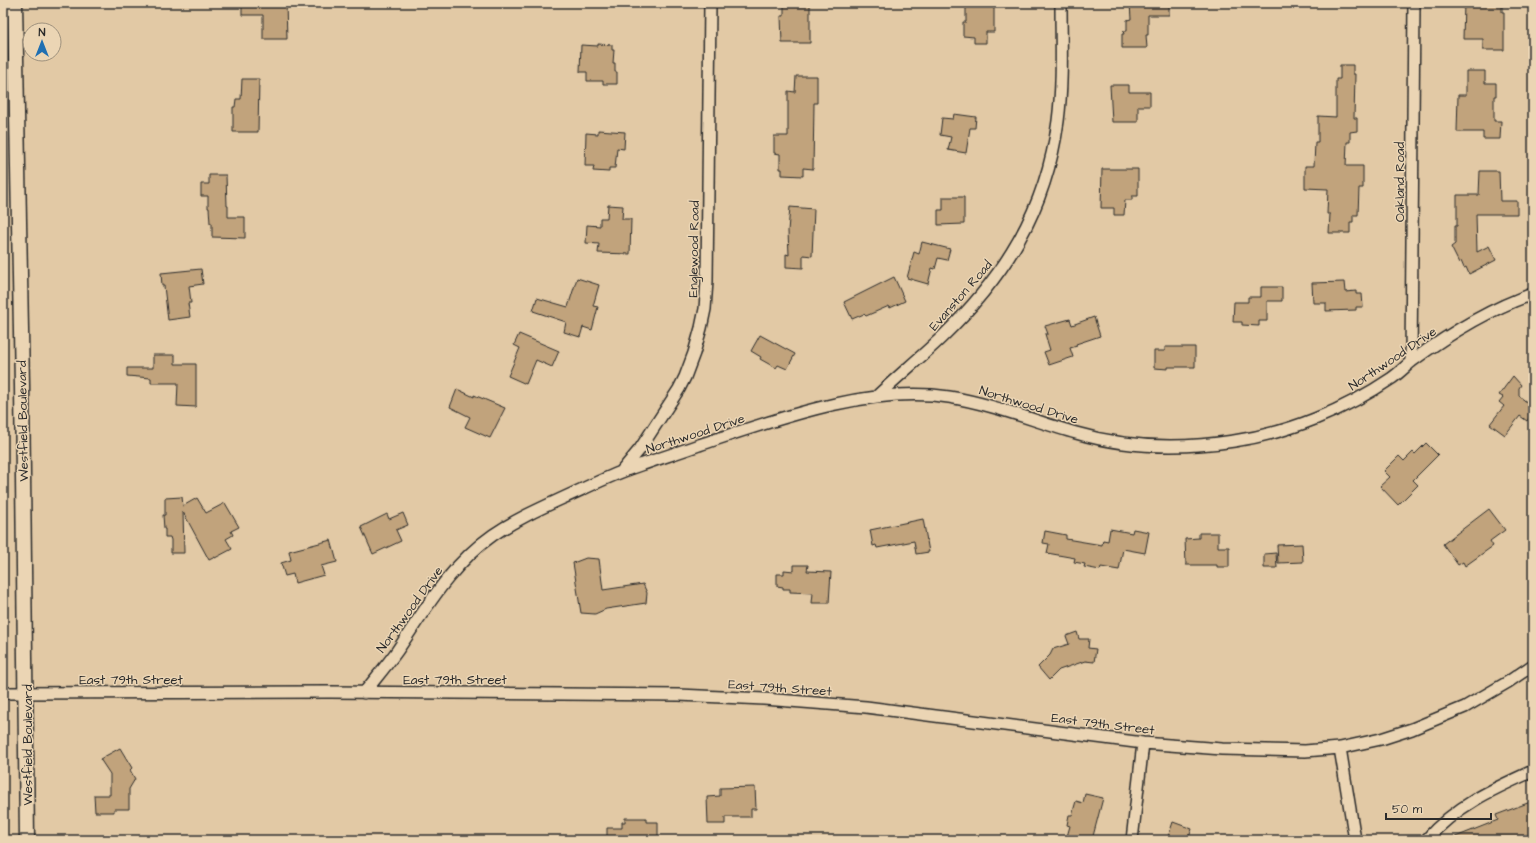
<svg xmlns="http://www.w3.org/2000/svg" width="1536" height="843" viewBox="0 0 1536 843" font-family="'Architects Daughter',sans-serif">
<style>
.building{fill:#c1a37b;stroke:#2b2b2b}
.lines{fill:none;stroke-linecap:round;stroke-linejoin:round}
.minor-casing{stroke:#2b2b2b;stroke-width:14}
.tertiary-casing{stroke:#2b2b2b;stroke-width:17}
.minor{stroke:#ebd5b4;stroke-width:11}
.tertiary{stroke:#ebd5b4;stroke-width:14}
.labels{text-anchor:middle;stroke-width:3;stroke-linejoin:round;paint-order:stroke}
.street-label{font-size:13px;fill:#2b2b2b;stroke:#ebd5b4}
</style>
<rect width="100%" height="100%" fill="#e2c9a5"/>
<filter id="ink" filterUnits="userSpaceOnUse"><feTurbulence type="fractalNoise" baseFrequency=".025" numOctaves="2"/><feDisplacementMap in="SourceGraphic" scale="8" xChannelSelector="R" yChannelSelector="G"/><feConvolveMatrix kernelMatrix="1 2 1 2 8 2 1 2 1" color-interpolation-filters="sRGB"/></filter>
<g filter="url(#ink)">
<!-- building -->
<path class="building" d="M242 3H286L287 39H263V15H242Z
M784 3H810V43H782L781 16H784Z
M966 3H994V32H986V43H974V37L963 36V22H966Z
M1130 3H1169V15H1148V35H1146L1147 48H1122V34H1124L1123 31H1127V20L1131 19Z
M1464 3H1502V12H1504V50H1483V39H1463Z
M598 44 612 45V50H614L613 63H615V72H617V84H603V81H587V72H580L581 45 598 46Z
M1340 65H1353V74H1355L1354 118H1357V131L1350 132V142H1347L1346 166H1363V188H1359L1358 215H1353V222H1350V233H1329L1330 214H1327L1328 189 1305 188V166H1314L1315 142H1318V116L1336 117V79H1340Z
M1466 71H1485V83H1496V96H1494V121H1501L1500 139H1483V132H1457L1458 95H1466Z
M796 76H817V103H814L813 169 803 168V176L782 175V169H780V154L774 153V136H788V91L795 92Z
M242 79H259L258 132H233V107H235L236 99H241Z
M1110 85H1129V92H1150V106H1138V122H1112Z
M954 114 976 117 975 128H970L966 153 948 150 951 137 940 135 942 118 953 119Z
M598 130 625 132 624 149 617 148 615 168H609V172L593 171 594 166H585L586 133 598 134Z
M1102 169H1138V196H1132V200H1125L1124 215H1114V208H1101Z
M1480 171H1499L1500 201H1517V214H1476L1477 252 1489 246 1496 260 1469 274 1466 267 1464 268 1461 261 1459 263 1451 247 1455 244V226H1457V195H1479Z
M209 175H226L227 206H228V217H245V238L212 237V223H210L209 208H208V196H201V184H209Z
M943 197H964V224L938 225V210H943Z
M608 205 623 206 622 219H631L630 254 598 253 599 244 586 243 587 225 600 226V218H607Z
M790 207 814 209 812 256 803 255V268L786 267V254L789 255 788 231Z
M922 242 950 249 947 260 938 258 935 269 932 268 928 284 907 278 914 252 919 254Z
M201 269 203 284 189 286 191 303H188L190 317 168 320 164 286H162L161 273Z
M894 277 905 301 890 308 889 306 866 316 864 314 852 319 844 302Z
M577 278 599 285 593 306 598 307 592 330 583 327 580 337 564 332 566 322 533 311 537 298 568 307Z
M1344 282 1345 292 1356 291V294H1362L1363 307H1356V310L1326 311V303H1313L1312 283Z
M1261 287H1282V301H1267V321H1259V326L1242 325V322H1233L1234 302H1248V297H1261Z
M1094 317 1100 336 1076 344 1077 346 1070 348 1073 357 1049 365 1044 352 1050 350 1045 334H1048L1045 326 1070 319 1072 325Z
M519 334 559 351 552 367 536 360 526 384 508 376 520 348 514 345Z
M760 335 795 354 787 369 778 365 776 368 760 359 761 357 751 351Z
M1165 347H1195V367H1168V369L1154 368V351H1165Z
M153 355H175V364H196V407L177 406 178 383H151V378L127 376V368H153Z
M1513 376 1521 385 1519 388V396L1533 407V412L1527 421 1520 416 1505 435 1490 424 1504 406 1499 402 1503 397 1499 395Z
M457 389 474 397V395L505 408 490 438 465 427 470 417 450 407Z
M1426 443 1438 455 1413 480 1418 485 1398 505 1380 486 1390 477 1384 471 1399 456 1404 461 1413 452 1415 454Z
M182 497 183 506 197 498 206 513 225 503 239 527 231 531 233 535 226 539 232 549 215 558V557L209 560 183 512 184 553H171V540L170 537H165V529H164L163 515H165V498Z
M1489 509 1505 530 1490 541 1493 546 1465 566 1463 562 1458 565 1443 544Z
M403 513 408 525 396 530 401 541 373 554 361 527 387 514 389 519Z
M923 519 929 552 916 554 914 541 877 548 876 545 873 546 870 530Z
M1110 529 1132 533 1133 529 1149 532 1145 553 1123 549 1119 570 1101 567 1100 570 1084 567 1085 564 1074 562 1075 558 1047 553 1049 544 1043 543 1045 531 1066 535V539L1102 545 1103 540 1108 541Z
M1199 533H1218V547H1229V567H1217V565H1186L1185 539 1199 538Z
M331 540 337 562 321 566 324 575 295 583 293 574 285 576 281 563 291 560 289 551Z
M1302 544 1303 562 1278 563 1277 545Z
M1276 553 1277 568H1264V554Z
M586 558 599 559 603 590 643 584 647 593 646 603 606 609 595 614 581 613 573 563Z
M794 565H808L807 571 831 572 829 603H812L813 593 790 592V589H783V587L777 586V574H784V570L794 571Z
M1077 632 1079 639H1089L1088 648 1096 649 1094 662 1085 661 1059 670 1049 680 1038 667 1050 655 1053 649 1069 644 1066 636Z
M120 748 132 768 130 770 135 779 129 789V809H114V812H95L94 795H110V774L100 759Z
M755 787 756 809H751V817H725V824H708L707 797 720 796V788Z
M1085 794 1103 798 1092 840H1066L1070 826 1067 825 1069 815H1072L1076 801 1083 803Z
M1533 801V840H1448L1498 820 1496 815Z
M625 818H646V822H658V840H607V828H622V822H625Z
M1173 822 1192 829 1188 840H1167Z"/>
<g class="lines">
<!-- minor casing -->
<g class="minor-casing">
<path id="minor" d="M1411 362 1414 3
M876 397C897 377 920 358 941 338 1005 276 1046 211 1058 121 1063 82 1061 42 1061 3
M621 472 640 449 679 389 685 377 694 353 701 328 705 309 707 281 710 3
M3 693 330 692 679 695 764 699 866 707 1143 743 1222 749 1305 751 1340 748 1381 739 1412 729 1465 707 1508 682 1533 665
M364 693C375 679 387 665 397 651 425 610 451 564 493 535 515 520 539 509 563 498 583 489 603 479 624 471 648 462 674 454 699 445 775 420 868 385 949 397 993 404 1034 421 1076 433 1127 448 1182 449 1234 441 1289 433 1345 410 1392 378 1399 373 1405 367 1412 361 1449 334 1489 309 1533 294
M1340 748 1355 840
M1132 840 1143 743
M1426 840C1455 806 1493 789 1533 771"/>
</g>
<!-- tertiary casing -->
<g class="tertiary-casing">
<path id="tertiary" d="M15 3 22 385 27 840"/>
</g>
<!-- minor -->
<use href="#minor" class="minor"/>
<!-- tertiary -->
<use href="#tertiary" class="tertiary"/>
</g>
</g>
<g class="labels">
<!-- street labels -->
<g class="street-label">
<text transform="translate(1399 182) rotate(-90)" y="5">Oakland Road</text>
<text transform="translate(693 249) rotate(-89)" y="5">Englewood Road</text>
<text transform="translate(960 295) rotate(-49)" y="5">Evanston Road</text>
<text transform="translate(1392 358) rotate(-34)" y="5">Northwood Drive</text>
<text transform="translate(1029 404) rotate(17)" y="5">Northwood Drive</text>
<text transform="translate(22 421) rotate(-91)" y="5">Westfield Boulevard</text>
<text transform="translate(695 433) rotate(-18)" y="5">Northwood Drive</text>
<text transform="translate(409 609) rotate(-54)" y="5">Northwood Drive</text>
<text x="131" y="684">East 79th Street</text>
<text x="455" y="684">East 79th Street</text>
<text transform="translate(780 687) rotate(4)" y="5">East 79th Street</text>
<text transform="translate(1103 723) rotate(7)" y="5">East 79th Street</text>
<text transform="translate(27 745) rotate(-90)" y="5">Westfield Boulevard</text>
</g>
</g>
<!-- margin -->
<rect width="1536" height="843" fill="none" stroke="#ebd5b4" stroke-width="16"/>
<rect x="8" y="8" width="1520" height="827" fill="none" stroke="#2b2b2b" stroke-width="1.5" filter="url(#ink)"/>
<!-- north arrow -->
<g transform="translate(42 42)"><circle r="19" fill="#ebd5b4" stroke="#9e917d"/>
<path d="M0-3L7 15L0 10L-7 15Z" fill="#1f6fb2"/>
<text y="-6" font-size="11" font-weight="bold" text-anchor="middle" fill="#2b2b2b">N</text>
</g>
<!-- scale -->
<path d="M1386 813v6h105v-6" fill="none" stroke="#2b2b2b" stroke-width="2"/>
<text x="1392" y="813" font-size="12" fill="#2b2b2b" stroke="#ebd5b4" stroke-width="3" paint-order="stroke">50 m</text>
</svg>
